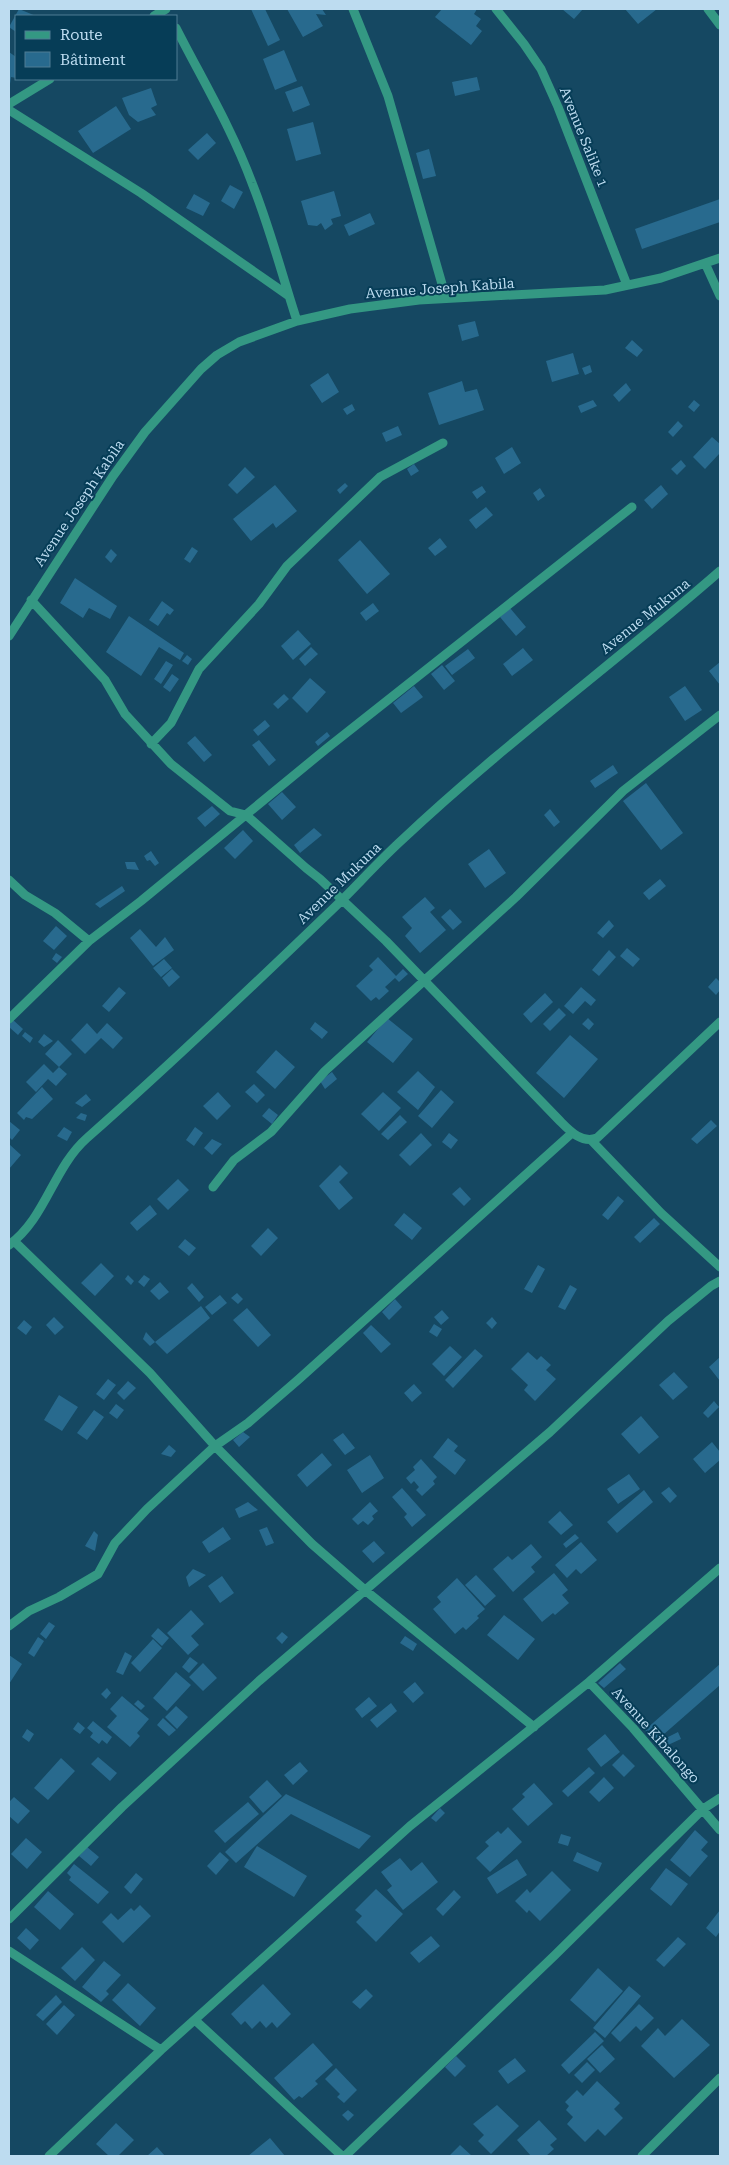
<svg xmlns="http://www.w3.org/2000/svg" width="729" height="2165" viewBox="0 0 729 2165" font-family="'Roboto Serif',serif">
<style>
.building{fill:#286a8e}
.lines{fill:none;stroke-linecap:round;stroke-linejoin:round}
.minor{stroke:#349883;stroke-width:9}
.labels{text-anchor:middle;stroke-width:4;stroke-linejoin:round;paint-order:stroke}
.street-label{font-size:14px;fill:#bddcf0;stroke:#063d57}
</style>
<rect width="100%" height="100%" fill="#154862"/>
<!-- building -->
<path class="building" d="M19 9 36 16H16V32L9 27Z
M251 9H265L280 40 268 46Z
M287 9H322L326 15 316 14 323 26 303 37Z
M442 9H477L474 14 481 19 476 26 482 31 471 45 435 17Z
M562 9H583L574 19Z
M625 9H657L638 24Z
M284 50 297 81 275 90 263 59Z
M9 52 16 57V78L11 77 10 84Z
M477 77 480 90 455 96 452 82Z
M302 86 310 105 293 112 285 92Z
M151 88 157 105 151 108 156 115 138 122 129 115 122 98Z
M116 106 131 129 93 153 78 131Z
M313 122 321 154 296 161 287 129Z
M207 133 216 143 198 160 188 150Z
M429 149 436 176 423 179 416 153Z
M230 185 243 192 234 209 221 201Z
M334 191 341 216 331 219 333 224 325 230 321 223 317 226 308 225 301 201Z
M194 194 210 203 203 216 186 208Z
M720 199V222L642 249 635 229Z
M370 213 375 224 349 236 344 225Z
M475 321 479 336 462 341 458 325Z
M632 340 643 350 637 357 625 348Z
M573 353 579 374 552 382 546 361Z
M590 365 592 372 585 375 582 368Z
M328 373 339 392 322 403 310 385Z
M462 381 465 392 477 389 484 410 439 425 428 393Z
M626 383 631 390 619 402 613 395Z
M593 400 597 406 581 413 578 406Z
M694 400 700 405 694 412 688 407Z
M352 404 355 410 347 415 343 409Z
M678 421 683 426 673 437 668 432Z
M398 426 402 435 386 442 382 433Z
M712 437 720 444V453L705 469 693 457Z
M512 447 521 463 504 474 495 458Z
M681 460 686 466 677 475 671 469Z
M414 464 419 471 411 476 407 469Z
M245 467 255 477 237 494 228 485Z
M345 483 348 486 340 494 337 490Z
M275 485 297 511 276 528 273 523 251 541 233 519Z
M661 485 668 494 652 509 644 500Z
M482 486 486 492 477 499 472 492Z
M540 488 545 496 538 501 533 493Z
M486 507 493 515 476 529 469 520Z
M440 538 447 547 435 556 428 548Z
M360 540 390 574 367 594 338 560Z
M192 547 198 551 190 563 184 559Z
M111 549 117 555 111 563 105 557Z
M75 578 117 606 110 619 89 608 83 618 60 603Z
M162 601 174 610 170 615 167 613 158 626 149 620Z
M373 603 379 611 366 621 360 613Z
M510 608 526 627 516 636 500 617Z
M129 616 184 653 180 660 159 647 141 676 106 652Z
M298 630 311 644 293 660 281 646Z
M311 647 318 654 305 666 299 659Z
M523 648 533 660 512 676 503 664Z
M468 649 475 658 452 675 445 666Z
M187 655 192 659 188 665 182 661Z
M166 661 173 665 161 684 154 679Z
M720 662V685L709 671Z
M442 665 455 681 444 690 431 674Z
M172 674 179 679 170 692 163 687Z
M310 678 326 692 307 713 292 698Z
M414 686 423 697 401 713 393 703Z
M685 686 702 710 685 721 669 697Z
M284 694 289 699 278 709 273 704Z
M265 720 270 726 258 736 253 730Z
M327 732 330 736 318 746 315 742Z
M195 736 212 755 204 762 187 743Z
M259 740 276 760 269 766 252 745Z
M613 765 618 773 595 788 590 781Z
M646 783 683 833 661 850 623 801Z
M282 792 296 807 282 820 268 804Z
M212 806 220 814 205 827 197 818Z
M550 809 560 822 554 827 544 815Z
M314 828 322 835 300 853 294 845Z
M243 830 253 841 235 859 224 848Z
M489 849 506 873 485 888 468 864Z
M151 851 159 863 155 866 150 860 147 861 144 856Z
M125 862H135L139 870 127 869Z
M660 879 666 886 649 900 643 893Z
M122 886 125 891 100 908 95 904Z
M425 897 435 908 430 912 446 930 420 953 405 936 412 928 402 917Z
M450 909 462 922 453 930 441 917Z
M609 920 614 926 603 938 597 933Z
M56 926 67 936 54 950 43 941Z
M140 929 156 947 165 937 174 950 153 966 130 938Z
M627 948 640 959 633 967 620 956Z
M609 950 616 957 599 976 592 970Z
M56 953 62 957 57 963 52 959Z
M378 957 396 976 403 969 408 974 399 982 395 978 385 987 389 991 379 1000 376 997 371 1001 356 986 373 970 369 966Z
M164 959 172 968 161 977 153 968Z
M172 969 180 977 169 987 162 978Z
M716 978 720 982V990L716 995 708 987Z
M119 987 126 993 109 1012 102 1006Z
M581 987 596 1000 591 1006 585 1001 573 1014 564 1006Z
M545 993 553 1002 531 1023 523 1014Z
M559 1008 566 1015 550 1031 543 1024Z
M387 1018 413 1039 393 1063 367 1042Z
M588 1018 594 1024 589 1030 582 1024Z
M12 1019 23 1029 18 1035 9 1027V1023Z
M315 1022 328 1032 322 1039 310 1029Z
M87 1023 97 1034 107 1023 123 1038 113 1049 101 1038 85 1054 71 1040Z
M25 1032 33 1038 30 1043 22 1036Z
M44 1034 53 1041 44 1047 38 1042Z
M570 1035 598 1059 564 1098 536 1073Z
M58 1040 72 1054 59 1067 45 1054Z
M276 1050 295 1067 275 1089 256 1072Z
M44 1064 53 1073 59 1067 67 1074 56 1086 48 1079 36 1092 26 1082Z
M418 1071 435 1087 418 1110 397 1092Z
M332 1072 337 1079 325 1089 320 1081Z
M254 1084 265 1095 257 1103 245 1092Z
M42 1087 53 1099 32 1119 26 1117 24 1120 17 1113Z
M441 1090 454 1102 432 1128 418 1116Z
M218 1092 231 1106 217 1120 203 1106Z
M383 1092 401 1108 379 1131 361 1114Z
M86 1094 91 1100 82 1107 75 1103Z
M269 1108 278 1115 272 1124 262 1116Z
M81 1113 87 1115 85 1121 76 1118Z
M400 1115 407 1122 388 1140 381 1134Z
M711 1120 717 1126 697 1144 691 1139Z
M9 1121 20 1130 12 1140 9 1137Z
M64 1127 72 1132 67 1141 57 1136Z
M195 1127 203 1133 194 1146 186 1140Z
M421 1133 432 1145 410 1166 399 1155Z
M449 1133 458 1140 451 1149 442 1142Z
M212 1139 222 1144 212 1155 204 1148Z
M9 1144 21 1155 9 1169Z
M340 1165 348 1173 339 1182 353 1198 339 1210 319 1186Z
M178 1179 189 1190 168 1210 157 1199Z
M460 1187 471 1199 464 1206 452 1194Z
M618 1196 624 1201 608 1220 602 1215Z
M150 1205 157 1214 137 1231 130 1223Z
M404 1213 422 1228 412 1240 394 1225Z
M654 1218 660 1224 640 1243 634 1237Z
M268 1228 278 1238 261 1256 251 1246Z
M185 1239 196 1248 189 1256 178 1247Z
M101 1263 114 1276 95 1296 81 1283Z
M538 1265 545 1269 532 1293 524 1289Z
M128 1275 134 1281 131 1285 125 1279Z
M144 1275 150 1279 144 1287 138 1282Z
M160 1282 169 1292 159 1300 150 1291Z
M192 1283 204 1297 199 1302 187 1288Z
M570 1285 577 1289 565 1310 558 1307Z
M237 1293 243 1299 238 1304 231 1298Z
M220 1295 227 1303 212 1315 205 1307Z
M395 1299 402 1307 389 1320 382 1312Z
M201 1306 210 1318 167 1354 155 1342Z
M247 1308 271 1335 258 1347 233 1320Z
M442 1310 449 1318 441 1325 434 1317Z
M54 1317 64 1327 55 1335 46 1325Z
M492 1317 497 1323 492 1329 486 1323Z
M24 1320 32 1327 26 1335 17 1328Z
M434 1324 442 1329 437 1337 429 1332Z
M371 1325 391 1344 381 1353 363 1333Z
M146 1332 155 1342 150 1346 143 1339Z
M450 1346 462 1357 444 1376 432 1364Z
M475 1349 483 1356 453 1388 445 1380Z
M528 1352 537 1360 541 1356 551 1365 546 1370 556 1379 535 1401 524 1390 528 1385 511 1369Z
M720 1357V1381L709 1367Z
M674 1372 688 1387 673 1400 659 1385Z
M108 1379 116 1385 104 1400 96 1394Z
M128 1381 136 1388 124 1400 117 1393Z
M414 1384 422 1393 412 1402 404 1393Z
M59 1395 78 1407 62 1431 44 1420Z
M714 1401 719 1407 708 1418 703 1413Z
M116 1404 124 1410 117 1419 109 1413Z
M94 1410 104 1417 87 1440 77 1433Z
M641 1416 659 1437 639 1454 621 1434Z
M243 1432 250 1437 239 1447 233 1440Z
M343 1433 355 1448 345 1455 333 1440Z
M448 1438 458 1446 454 1451 466 1460 455 1475 433 1457Z
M712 1442 720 1452V1460L705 1473 693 1459Z
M169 1445 176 1451 171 1457 161 1454Z
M322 1453 332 1465 307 1487 297 1475Z
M370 1455 384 1478 362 1493 347 1470Z
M421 1459 437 1477 433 1481 435 1484 422 1496 416 1490 419 1487 414 1481 411 1484 406 1478 415 1470 413 1467Z
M629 1474 640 1489 618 1504 607 1489Z
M669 1487 677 1496 670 1503 661 1493Z
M402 1488 426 1515 412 1527 404 1517 407 1514 392 1497Z
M644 1490 653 1502 617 1533 607 1522Z
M248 1502 258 1510 239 1518 235 1509Z
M370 1502 378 1511 372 1516 374 1519 368 1525 363 1521 358 1525 352 1519Z
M560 1511 573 1525 561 1535 548 1522Z
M223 1527 231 1539 209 1553 202 1542Z
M267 1527 274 1543 266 1546 259 1530Z
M94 1531 98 1535 95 1551 85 1546Z
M575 1534 579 1538 566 1548 563 1544Z
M374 1541 385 1553 373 1563 362 1551Z
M581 1542 597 1560 581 1574 576 1569 567 1578 555 1565Z
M531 1544 542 1557 531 1567 535 1572 513 1592 493 1569 508 1556 512 1560Z
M193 1569 206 1575 189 1587 186 1577Z
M554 1573 568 1590 562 1595 569 1603 555 1615 553 1613 542 1622 523 1599Z
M476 1575 496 1596 485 1606 465 1585Z
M222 1576 234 1593 220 1603 208 1586Z
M457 1578 485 1609 477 1616 479 1618 466 1630 463 1627 455 1634 433 1609 441 1602 437 1597Z
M191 1610 204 1624 191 1636 199 1645 188 1655 167 1633Z
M504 1615 535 1639 518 1660 487 1635Z
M49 1622 55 1626 46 1639 40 1634Z
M158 1628 169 1638 162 1646 151 1636Z
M282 1632 288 1637 282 1644 276 1638Z
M405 1636 417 1644 413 1651 400 1643Z
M38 1637 44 1641 34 1657 28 1653Z
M153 1639 162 1648 140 1672 131 1663Z
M125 1652 132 1656 123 1675 116 1672Z
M9 1655 22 1664 9 1684Z
M190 1657 198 1663 189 1673 182 1667Z
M203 1663 217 1678 203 1691 189 1677Z
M620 1663 626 1669 604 1688 598 1683Z
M720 1664V1685L655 1742 645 1730Z
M176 1672 191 1685 167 1711 153 1698Z
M415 1682 424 1693 413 1703 403 1692Z
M107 1688 111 1693 106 1699 101 1694Z
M122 1696 149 1719 137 1733 140 1736 130 1747 107 1727 117 1716 110 1709Z
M369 1697 377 1706 362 1718 355 1709Z
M138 1700 145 1706 141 1710 134 1704Z
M391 1703 397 1711 377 1728 370 1720Z
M176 1706 188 1717 177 1729 165 1717Z
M163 1718 176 1730 169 1736 157 1725Z
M93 1721 112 1737 107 1744 102 1740 99 1744 90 1737 93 1733 87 1728Z
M78 1722 85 1728 80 1734 73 1729Z
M27 1729 34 1734 29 1742 22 1737Z
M678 1732 681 1739 668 1745 664 1739Z
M605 1734 620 1752 601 1767 587 1749Z
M623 1754 635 1766 624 1777 612 1765Z
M98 1757 117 1773 110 1781 91 1764Z
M61 1758 75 1771 48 1800 34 1788Z
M300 1762 308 1771 293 1785 284 1775Z
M589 1767 595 1773 568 1797 562 1791Z
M604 1777 614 1788 599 1802 589 1792Z
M267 1780 282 1796 263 1813 249 1797Z
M534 1783 553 1804 528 1826 512 1809 525 1797 522 1794Z
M286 1794 371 1836 359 1849 291 1814 236 1863 225 1852Z
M14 1797 30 1811 18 1824 9 1816V1802Z
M248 1802 259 1814 225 1843 214 1831Z
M440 1808 445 1813 436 1822 431 1818Z
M508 1827 522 1842 490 1872 476 1858 489 1846 485 1842 498 1831 501 1834Z
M695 1830 708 1842 701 1850 708 1856 690 1877 670 1860Z
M561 1834 571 1837 568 1846 558 1843Z
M26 1838 42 1852 27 1869 11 1854Z
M257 1846 307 1876 294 1897 244 1867Z
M87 1847 99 1857 91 1866 79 1856Z
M220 1852 229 1860 216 1875 207 1866Z
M577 1852 602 1863 598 1872 573 1861Z
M400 1858 411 1871 422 1862 438 1882 403 1910 387 1890 392 1886 381 1872Z
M517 1859 527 1875 497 1894 487 1878Z
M74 1864 109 1892 98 1904 69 1880 71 1877 67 1873Z
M666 1868 688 1884 671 1906 650 1889Z
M552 1871 571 1890 540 1921 529 1910 527 1913 515 1901 527 1889 530 1893Z
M136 1873 143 1879 131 1894 124 1887Z
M376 1889 403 1914 376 1942 356 1922 362 1916 355 1910Z
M454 1890 461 1897 443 1916 436 1909Z
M48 1891 74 1914 60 1930 34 1907Z
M140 1905 151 1916 123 1943 102 1922 111 1913 118 1920 131 1908 134 1911Z
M720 1910V1931L716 1937 706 1928Z
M26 1928 39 1940 30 1950 17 1938Z
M431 1936 440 1946 419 1963 410 1953Z
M678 1937 686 1944 664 1967 656 1960Z
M82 1947 95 1960 75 1981 61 1968Z
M104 1961 121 1975 106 1991 109 1994 101 2002 82 1987Z
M598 1968 623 1991 595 2022 570 2000Z
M128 1983 156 2008 140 2026 112 2000Z
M263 1984 291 2014 277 2028 272 2022 266 2028 260 2021 252 2029 245 2021 241 2025 231 2014Z
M629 1986 641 1996 605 2038 593 2028Z
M366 1989 373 1996 360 2009 352 2002Z
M56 1995 62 2002 43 2021 36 2015Z
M639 2004 654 2018 641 2031 636 2026 620 2042 611 2033Z
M64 2005 75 2015 57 2035 46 2024Z
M682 2019 710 2045 674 2078 641 2046 658 2028 665 2036Z
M595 2032 604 2041 569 2074 561 2065Z
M313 2043 333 2065 315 2081 318 2084 302 2098 299 2096 294 2100 274 2078Z
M602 2045 615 2059 600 2073 587 2059Z
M456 2056 466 2066 455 2077 445 2067Z
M515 2058 526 2071 508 2084 498 2071Z
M587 2062 595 2070 582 2083 574 2075Z
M336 2068 357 2090 344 2103 337 2097 340 2094 325 2079Z
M597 2081 620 2103 614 2109 623 2118 605 2136 598 2129 585 2142 567 2124 573 2117 566 2110 569 2106 565 2102 577 2090 583 2096Z
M497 2105 519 2126 491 2154 478 2141 484 2135 473 2124Z
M348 2110 354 2115 348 2121 342 2115Z
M539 2120 557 2139 550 2145 554 2149 546 2156H531L517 2140Z
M116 2123 134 2140 118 2156H109L96 2144Z
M270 2138 285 2156H248Z
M460 2145 472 2156H449Z
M157 2147 165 2156H147Z"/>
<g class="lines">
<!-- minor -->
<path class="minor" d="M353 9 388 96 446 298
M496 9 524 44 541 69 558 107 627 285
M708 9 720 25
M154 16 166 9
M176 28C202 79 232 129 252 183 270 228 282 275 297 321
M9 104 50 79
M9 110 141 193 289 296
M705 263 720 296
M31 600 105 680 125 714 171 764 230 811 246 815 306 868 320 879 386 941 559 1120C569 1130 581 1144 597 1138L720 1022
M9 636 113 476 145 432 201 369 217 355 239 342 297 321 350 309 419 300 605 290 661 278 720 258
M151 744 171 723 199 669 259 604 287 566 380 477 443 443
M9 880 25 895 55 913 89 941 141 901 326 749 632 507
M9 1019 89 941
M591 1140 661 1213 720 1267
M213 1187 234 1160 271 1132 325 1071 516 897 623 791 720 715
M14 1241 150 1373 215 1446 312 1544 366 1591 534 1727
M9 1245C46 1218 53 1168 87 1138 173 1062 257 982 340 902 361 881 381 859 403 839 504 744 616 662 720 571
M9 1626 29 1611 59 1597 98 1574 115 1543 147 1509 215 1446 248 1423 299 1379 572 1133
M589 1682 633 1728 720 1830
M9 1919 122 1807 259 1681 550 1432 668 1321 711 1286 720 1281
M9 1951 161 2050
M196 2021 342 2156
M49 2156 161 2050 410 1826 589 1682 720 1568
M345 2156 555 1955 703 1809 720 1798
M642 2156 720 2078"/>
</g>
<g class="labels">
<!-- street labels -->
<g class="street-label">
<text transform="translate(584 137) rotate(68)" y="5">Avenue Salike 1</text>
<text transform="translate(440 288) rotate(-4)" y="5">Avenue Joseph Kabila</text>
<text transform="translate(79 503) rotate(-56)" y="5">Avenue Joseph Kabila</text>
<text transform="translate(645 616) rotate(-39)" y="5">Avenue Mukuna</text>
<text transform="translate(339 883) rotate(-44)" y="5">Avenue Mukuna</text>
<text transform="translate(656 1735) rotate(48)" y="5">Avenue Kibalongo</text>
</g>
</g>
<!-- border -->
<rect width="729" height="2165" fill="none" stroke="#bddcf0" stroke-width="20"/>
<!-- legend -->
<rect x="15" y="15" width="162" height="65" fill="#063d57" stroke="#4f7d94"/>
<rect x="25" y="31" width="25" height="8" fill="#349883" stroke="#4f7d94"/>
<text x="60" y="40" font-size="15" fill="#bddcf0">Route</text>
<rect x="25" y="52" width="25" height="15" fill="#286a8e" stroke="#4f7d94"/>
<text x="60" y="65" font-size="15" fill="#bddcf0">Bâtiment</text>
</svg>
